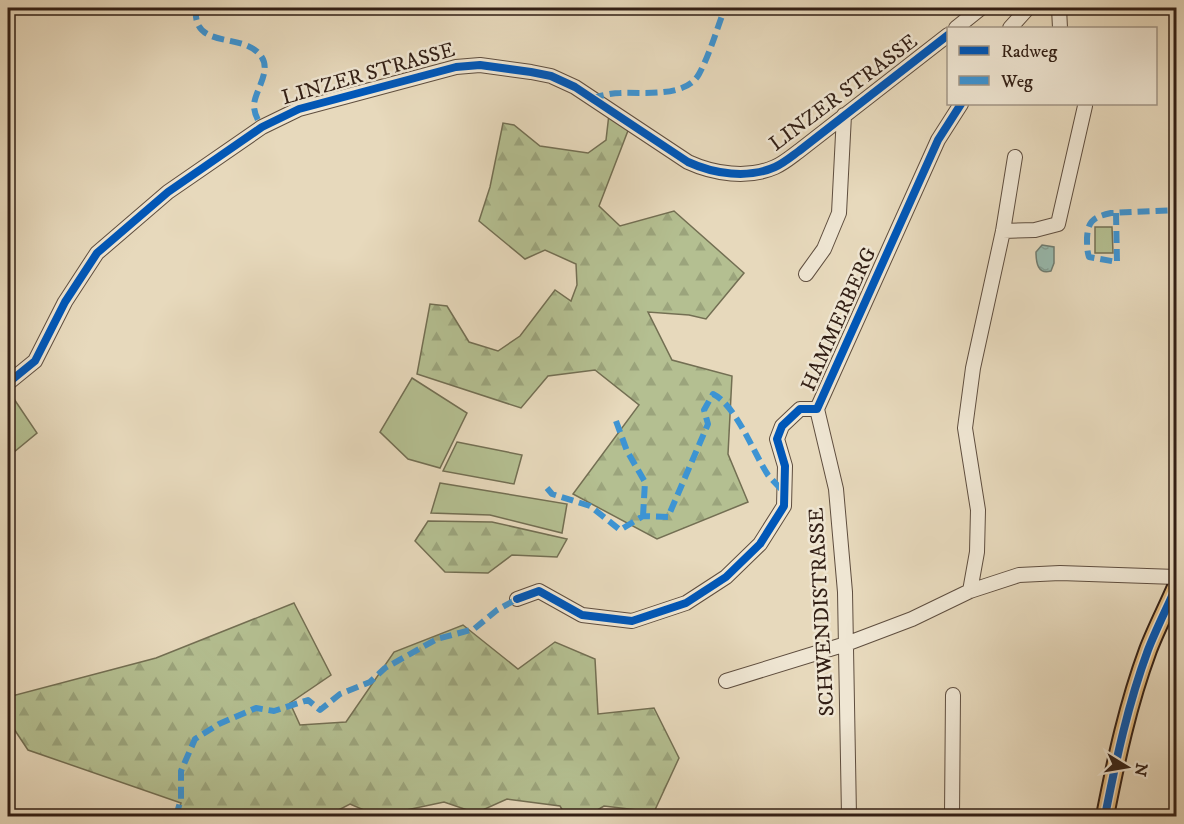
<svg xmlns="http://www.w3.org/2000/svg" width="1184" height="824" viewBox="0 0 1184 824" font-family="'IM FELL DW Pica',serif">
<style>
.grass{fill:#b4bf91;stroke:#736f53;stroke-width:1.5}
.forest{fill:url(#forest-firs);stroke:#736f53;stroke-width:1.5}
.water{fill:url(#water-ripples);stroke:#6f7c71;stroke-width:1.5}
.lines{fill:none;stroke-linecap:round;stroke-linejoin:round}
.minor-casing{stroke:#5f4e3f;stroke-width:16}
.major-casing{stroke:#321f15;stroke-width:20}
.minor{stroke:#efe6d3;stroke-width:14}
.major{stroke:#e4bc7e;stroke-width:16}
.quiet{stroke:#3d94d3;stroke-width:6;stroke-dasharray:12 6;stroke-linecap:butt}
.cycleway-casing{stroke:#efe6d3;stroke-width:11}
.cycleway{stroke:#0057b8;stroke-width:8}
.labels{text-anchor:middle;stroke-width:5;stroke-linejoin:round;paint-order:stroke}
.street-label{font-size:21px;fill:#321f15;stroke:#efe6d3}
</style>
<defs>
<pattern id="forest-firs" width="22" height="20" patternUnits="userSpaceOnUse" patternTransform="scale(1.5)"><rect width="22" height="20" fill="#b4bf91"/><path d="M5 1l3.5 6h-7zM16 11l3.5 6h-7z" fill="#9ba47c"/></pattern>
<pattern id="water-ripples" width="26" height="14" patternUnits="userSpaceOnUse" patternTransform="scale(1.5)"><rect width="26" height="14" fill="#97baae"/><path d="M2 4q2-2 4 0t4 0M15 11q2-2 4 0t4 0" fill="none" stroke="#839f95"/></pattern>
</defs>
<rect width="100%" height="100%" fill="#e7d9bc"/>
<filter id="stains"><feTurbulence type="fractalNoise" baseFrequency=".00333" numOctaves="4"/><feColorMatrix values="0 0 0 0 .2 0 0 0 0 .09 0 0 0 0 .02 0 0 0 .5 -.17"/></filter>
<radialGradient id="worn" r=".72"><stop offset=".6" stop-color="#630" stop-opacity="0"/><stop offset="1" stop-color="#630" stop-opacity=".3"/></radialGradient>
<!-- grass -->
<path class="grass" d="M1095 227H1112L1113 253H1095Z
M412 378 467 413 440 468 408 459 380 432Z
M12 396 37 433 8 457V399Z
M457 442 522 455 514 484 443 471Z
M440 483 567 504 562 533 490 515 431 513Z"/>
<!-- forest -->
<path class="forest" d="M609 114 629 128 599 206 620 226 674 211 744 273 706 319 689 315 648 312 672 360 732 376 728 454 748 502 657 539 573 494 639 405 595 370 548 376 521 408 417 374 430 304 447 306 469 342 498 351 520 336 555 290 571 301 577 285 576 264 545 250 525 259 479 221 490 187 503 123 514 125 540 146 588 153 606 140Z
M428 521 492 522 567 539 557 557 512 555 488 573 445 572 415 541Z
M294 603 331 675 290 703 300 725 346 722 394 652 463 625 518 669 555 642 595 659 598 714 654 708 679 758 654 812 604 806 587 816H566L560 806 507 799 476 813 444 802 378 816 350 804 327 816H177L181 803 28 750 8 720V697L156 658Z"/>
<!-- water -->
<path class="water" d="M1042 245 1054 247V263L1051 271C1038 275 1036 263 1036 252Z"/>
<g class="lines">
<!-- minor casing -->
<g class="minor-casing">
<path id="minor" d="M1059 8 1060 28
M956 28 981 8
M1010 28 1028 8
M1003 231 1035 230 1058 224 1085 106
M806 274 824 249 839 213 844 115
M8 383 35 361 65 302 97 253 168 192 262 127 299 109 456 67 480 65 531 72 551 76 575 87 688 162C714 174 748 179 775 167 784 163 792 156 799 151L948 35
M817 409 836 489 845 592 849 816
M970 591 977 552 978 510 965 428 973 368 1003 231 1015 157
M517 599 539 591 582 615 632 621 686 603 726 577 760 544 784 506 785 466 777 439 782 426 800 409H817L938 140 961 104
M726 681 846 644 912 619 970 591 1019 575 1060 573 1176 577
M952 816 953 695"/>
</g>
<!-- major casing -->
<g class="major-casing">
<path id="major" d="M1105 816C1116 760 1128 704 1148 650 1156 629 1167 608 1176 587"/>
</g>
<!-- minor -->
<use href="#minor" class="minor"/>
<!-- major -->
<use href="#major" class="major"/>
<!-- quiet -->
<path class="quiet" d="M196 8C192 51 243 31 261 56 272 71 255 90 254 105 254 114 258 120 262 127
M592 98C601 96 611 93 620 93 643 92 686 98 699 74 710 54 717 28 725 8
M1176 177V182
M1116 213 1117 262 1089 257C1087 251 1087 245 1087 238 1088 220 1094 217 1111 213L1176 210
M1170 244H1176
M616 421 627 451 645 482 643 516
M547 488 552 494 590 506 620 530 643 516 668 517 708 424 704 410 713 394C736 405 754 454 768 475 773 481 779 487 784 492
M176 816 181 799V771L195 739 219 724 256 708 274 711 308 700 320 710 340 694 370 682 385 668 437 639 474 629 497 610 517 599"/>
<!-- cycleway casing -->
<g class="cycleway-casing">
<path id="cycleway" d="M8 383 35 361 65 302 97 253 168 192 262 127 299 109 456 67 480 65 531 72 551 76 575 87 688 162C714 174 748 179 775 167 784 163 792 156 799 151L948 35
M517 599 539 591 582 615 632 621 686 603 726 577 760 544 784 506 785 466 777 439 782 426 800 409H817L938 140 961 104
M1105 816C1116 760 1128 704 1148 650 1156 629 1167 608 1176 587"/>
</g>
<!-- cycleway -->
<use href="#cycleway" class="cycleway"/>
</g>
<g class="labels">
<!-- street labels -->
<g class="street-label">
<text transform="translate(368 73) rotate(-16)" y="7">LINZER STRASSE</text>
<text transform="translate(843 92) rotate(-37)" y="7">LINZER STRASSE</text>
<text transform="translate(838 319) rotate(-66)" y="7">HAMMERBERG</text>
<text transform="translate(821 612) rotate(-93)" y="7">SCHWENDISTRASSE</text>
</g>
</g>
<!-- margin -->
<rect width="1184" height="824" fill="none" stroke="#e7d9bc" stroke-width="30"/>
<rect x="9" y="9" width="1166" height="806" fill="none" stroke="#321f15" stroke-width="3"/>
<rect x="15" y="15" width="1154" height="794" fill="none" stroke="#321f15" stroke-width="1.5"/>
<!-- legend -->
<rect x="947" y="27" width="210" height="78" fill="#efe6d3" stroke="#a39687" stroke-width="1.5"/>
<rect x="959" y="46" width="30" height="9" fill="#0057b8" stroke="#a39687" stroke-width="1.5"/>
<text x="1001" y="57" font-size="18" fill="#321f15">Radweg</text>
<rect x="959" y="76" width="30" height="9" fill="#3d94d3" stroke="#a39687" stroke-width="1.5"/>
<text x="1001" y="87" font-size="18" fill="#321f15">Weg</text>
<!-- north arrow -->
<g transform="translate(1127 767) rotate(101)" stroke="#efe6d3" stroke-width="4.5" paint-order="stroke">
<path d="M0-4.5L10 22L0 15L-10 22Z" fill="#321f15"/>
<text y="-9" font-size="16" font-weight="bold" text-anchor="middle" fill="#321f15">N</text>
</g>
<rect width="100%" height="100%" filter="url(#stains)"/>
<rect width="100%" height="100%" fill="url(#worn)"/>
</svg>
